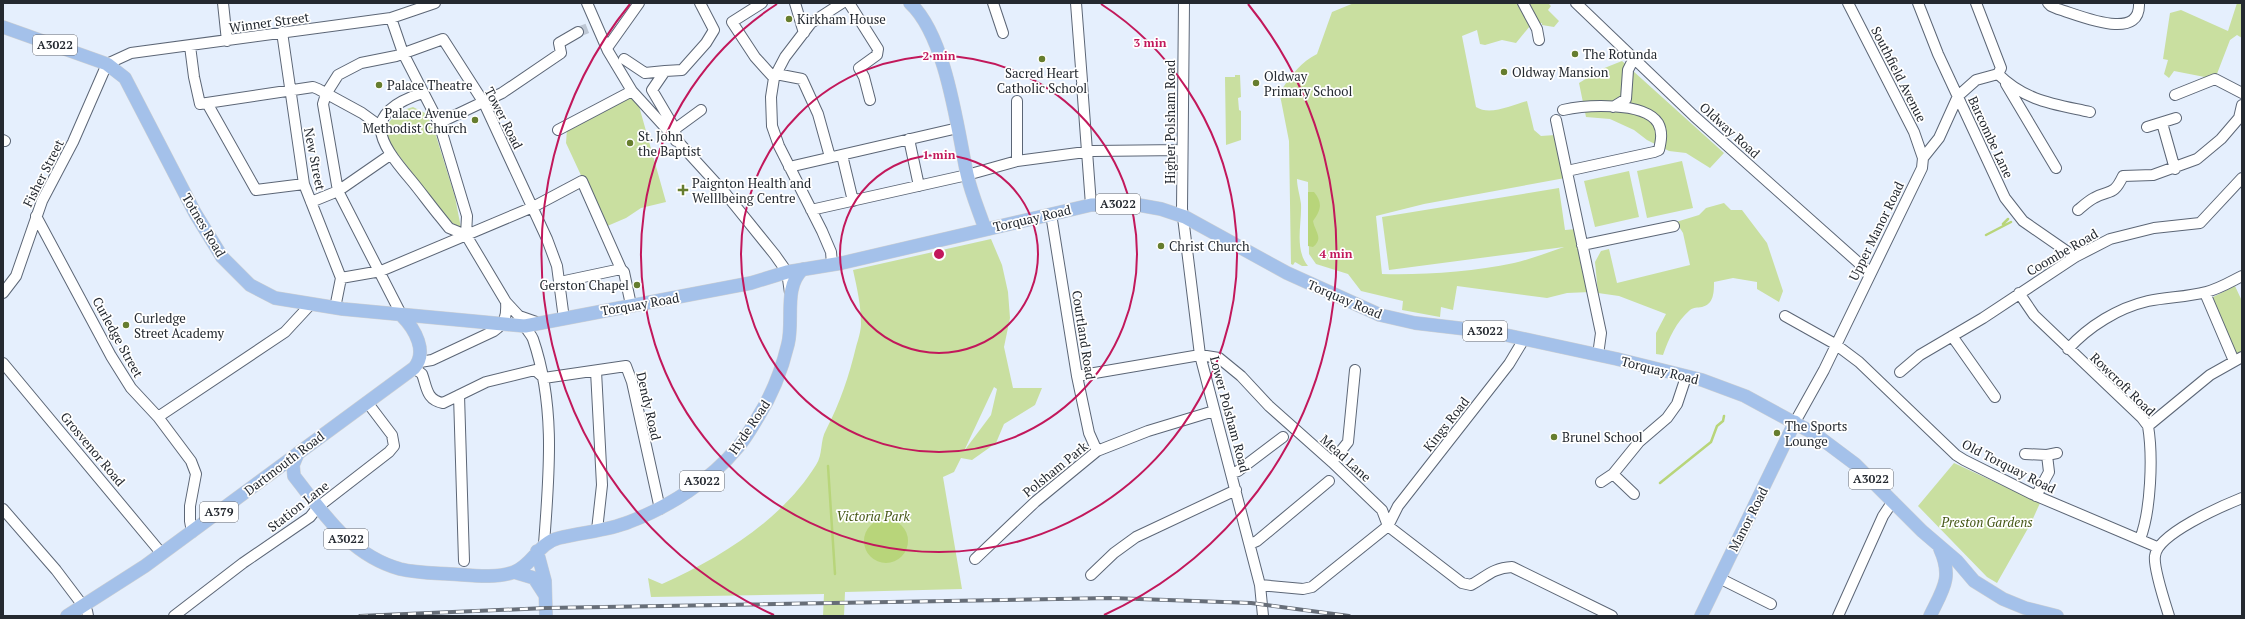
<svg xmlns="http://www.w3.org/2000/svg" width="2245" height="619" viewBox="0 0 2245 619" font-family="'PT Serif',serif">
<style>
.green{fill:#c9dfa0;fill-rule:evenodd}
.water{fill:#b8d57a}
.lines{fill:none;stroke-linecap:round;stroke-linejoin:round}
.stream{stroke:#b8d57a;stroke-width:2.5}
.minor-tunnel{stroke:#bec7d4;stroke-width:10;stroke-dasharray:10 5;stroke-linecap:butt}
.minor-casing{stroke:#5c6676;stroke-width:12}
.major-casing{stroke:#cfd0d1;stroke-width:14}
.minor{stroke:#fff;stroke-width:10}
.major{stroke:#a4c1ea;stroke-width:13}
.rail-casing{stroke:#676e78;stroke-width:4}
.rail{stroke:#fff;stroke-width:2.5;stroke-dasharray:8;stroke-linecap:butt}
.ring{fill:none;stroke:#c2185b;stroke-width:2}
.poi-dot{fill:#667d2e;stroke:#fff;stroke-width:1.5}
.labels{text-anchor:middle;stroke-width:3.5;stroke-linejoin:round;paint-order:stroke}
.shield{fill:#fff;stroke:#66696e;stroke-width:1}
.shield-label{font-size:12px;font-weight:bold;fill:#242930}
.poi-label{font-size:13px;fill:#242930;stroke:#fff;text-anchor:start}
.street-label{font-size:13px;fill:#242930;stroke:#fff}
.park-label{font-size:13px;font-style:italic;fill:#455716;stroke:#fff}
.centre{fill:#c2185b;stroke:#fff;stroke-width:2}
.ring-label{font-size:12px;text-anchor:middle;font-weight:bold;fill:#c2185b;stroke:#fff;stroke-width:3.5;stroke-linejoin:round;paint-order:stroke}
</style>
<rect width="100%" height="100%" fill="#e5effd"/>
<!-- green -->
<path class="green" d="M1354 3H1548L1551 6 1548 10 1559 21 1554 27 1542 25V23L1530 26 1516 43 1502 40 1485 45 1480 44 1477 30 1462 36 1476 107C1490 116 1512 105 1527 101L1534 130 1541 136 1555 135 1565 178 1424 204 1376 216 1382 274C1425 275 1472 272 1514 263 1531 259 1547 253 1564 247L1389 270 1382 217 1559 188 1565 230 1576 229 1590 292 1567 293 1547 298 1457 286 1453 310 1441 307 1440 317 1402 310 1403 301 1361 291 1348 274 1316 264 1309 254 1308 182 1297 179C1297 187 1300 195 1301 204 1302 224 1294 249 1308 266H1302L1295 262 1293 265 1291 264 1289 141 1279 90 1282 89C1292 74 1301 62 1317 54L1332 12Z
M2237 3H2242V38L2237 35 2230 40 2215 79 2174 71 2169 78 2164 74 2168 60 2163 59 2170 13 2181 10 2228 31Z
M1622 61 1724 153 1710 168 1686 153 1669 151 1647 140 1634 130 1610 119 1586 117 1579 83 1602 69Z
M1235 75H1240L1241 97 1238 98 1239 110 1241 111V140L1226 145 1225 77H1235Z
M629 97 637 99 666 202 641 208 626 218 605 227 566 143 567 129Z
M413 107 425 113 433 126 455 197 461 228 449 221 390 144 387 134V124L400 111Z
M1682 161 1693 208 1647 218 1637 171Z
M1629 171 1639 217 1595 227 1584 181Z
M1724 203 1731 210H1742L1767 243 1783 291 1779 302 1757 289V282L1733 278 1714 282C1714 292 1714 304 1702 307 1697 308 1694 307 1690 310 1676 322 1669 338 1663 355L1656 354V333L1666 314 1619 296 1598 293 1595 262 1601 251 1609 249 1617 283 1690 265 1683 233 1676 222 1699 215 1706 208Z
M991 239 1002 265 1008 292 1010 318 1004 347 1013 388H1042L1035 405 1004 424 996 443 972 460 961 458 954 472 943 477 962 589 845 592 844 616H823L824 594 651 597 648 578 662 584C720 558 782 520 816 465 823 455 820 440 826 430 840 403 849 376 856 347 858 340 861 331 861 324 861 305 857 288 853 270ZM994 387 997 389 991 415 964 451Z
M2235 286 2242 301V352L2234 356 2211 298Z
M1954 463 2040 503 2031 523 1997 583 1987 577 1918 506Z"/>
<!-- water -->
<path class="water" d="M1308 192H1314C1323 203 1321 210 1313 221 1315 232 1324 238 1313 247L1308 246Z
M864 541a22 22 0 1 1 44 0a22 22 0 1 1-44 0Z"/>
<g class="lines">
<!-- stream -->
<path class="stream" d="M2003 224 2008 219
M1986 235 2011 222
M828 466 835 574
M1660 483 1711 442 1717 426 1723 421 1724 416"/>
<!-- minor-tunnel -->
<path class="minor-tunnel" d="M578 32 591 27"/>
<!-- minor casing -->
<g class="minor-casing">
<path id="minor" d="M223 3 227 41
M587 3 608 51 632 91 725 193 775 255 787 272 790 293
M762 3 732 22 755 57 774 78
M795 3 804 33
M849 3 878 49 877 55 859 68 864 77 870 100
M993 3 1003 33
M1076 3 1082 81
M1184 3 1182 209 1200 355 1260 585 1263 616
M1523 3 1537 29 1539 40
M1576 3 1694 116 1870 273
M1848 3 1914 132 1923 158
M1918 3 1938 54 2005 198 2023 221 2075 257
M1976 3 2001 68 1998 74
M2048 3 2051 6 2058 9C2079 15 2141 43 2139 3
M391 18 403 53 439 123 467 216 466 235 449 228 441 218C431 206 421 192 411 180 377 140 361 114 422 93
M282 32 304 184 341 278 335 308
M190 46 194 77 200 104 313 87 318 89 362 113 380 126
M607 48 639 3
M624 59 645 73 665 71 652 90 675 129 676 141
M665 71 682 70 706 43 714 30 700 3
M776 74 802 79 818 114 830 157
M1998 74C2025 101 2054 104 2090 112
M1082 84 1091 205
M2006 84 2056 168
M2175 95 2215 79 2242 93
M1017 101V161
M207 103 256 190 304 184
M1613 107 1626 99 1628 70 1634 58
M1563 110C1585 105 1644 101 1658 123 1663 132 1661 141 1659 150L1654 152 1567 171
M1556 120 1601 333 1598 355
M439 123 502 93 561 53 559 43 578 32
M2162 123 2175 169
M2147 127 2176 118
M675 129 701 110
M558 130 632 91
M909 139 919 186
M3 140 5 141
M842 155 853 201
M789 167 958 128
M311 202 338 191 390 155
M811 210 967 175 1017 161 1093 151 1182 150
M2078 210C2083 206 2088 201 2094 198 2110 189 2113 197 2123 176L2153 175 2197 159 2221 139 2239 118 2242 105
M1051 214 1077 376 1089 433 1097 451
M36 216 111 356 131 388 158 417 191 461 196 474 190 506V521L192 532
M466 235 506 302 519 316 539 323
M1582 245 1674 226
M832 264 831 252 822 231 779 146 772 126 771 97 774 78 785 57 811 23 842 3
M341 278 381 271 533 207 582 181 621 269 624 272 631 305
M560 282 621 269
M3 293 16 276 42 201 73 142 107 64 131 53 391 18 435 3
M2019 293 2034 315 2142 418 2148 426C2153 456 2151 511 2140 539
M2205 293 2234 361
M402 316 338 191 323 104 326 94 338 75 361 63 396 56 443 39 484 103 547 239 557 266 564 319
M1785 316 1835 344 1859 362 1956 455 1964 460 2032 494 2157 547
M525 326C527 331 531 334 533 339 556 406 549 475 544 544
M1952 336 1995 397
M2068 349C2089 326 2118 308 2148 301 2167 297 2188 297 2206 292 2219 289 2230 282 2242 276
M420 362 432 360 494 331C505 323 507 316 506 302
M3 363 162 554
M414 368 422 374C427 387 426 400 443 403L486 382 535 370 544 378 626 366 632 382 660 509
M596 371 602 485 597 530
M1900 372 1920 355 1983 318 2075 257 2110 239 2154 228 2200 223 2242 178
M1077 376 1200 355 1219 358 1241 376 1269 406 1332 462 1382 510 1388 526 1462 583 1471 585C1487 576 1493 568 1512 567L1612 616
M459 395 464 561
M158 417 285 332 310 305
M1795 422 1824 370 1922 168 1923 158 1939 138 1958 96 1976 80 1998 74
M2148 426 2210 375 2242 357
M2025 454 2047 455 2049 472 2036 496
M2047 455 2057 453
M1332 462 1348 442 1355 370
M1232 473 1238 471 1283 437
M1613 474 1634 494
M1601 482 1613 474 1639 442 1667 418 1677 404 1686 377
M3 509 56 570 87 611 88 616
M1250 544 1257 541 1329 481
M975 559 1035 502 1097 451 1148 431 1214 411
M1091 575 1114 553 1136 537 1236 490
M1719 578 1771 604
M1260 585 1303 589 1312 587 1388 526 1398 506 1509 364 1524 339
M174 616 243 563 310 517 318 507 389 452 394 446 392 435 367 402
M1838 616 1883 516 1893 501
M2169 616C2165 603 2153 567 2155 556 2157 534 2222 506 2242 498"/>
</g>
<!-- major casing -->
<g class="major-casing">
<path id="major" d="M910 3C946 36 957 127 967 174 971 193 979 211 985 229
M3 27 107 64 125 78 195 213 222 257 250 285 275 298 343 309 525 326 751 283 787 272 842 263 1091 205 1133 204 1161 209 1185 217 1287 273 1380 315 1415 323 1492 332 1617 359 1702 380 1745 396 1815 434 1855 464 1922 531 1957 561 1974 581 2003 599 2025 608 2057 616
M298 453 293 465 294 476C324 514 350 555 400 569 416 573 433 573 450 574 469 575 496 579 514 572 533 565 538 543 559 538 582 532 607 531 629 522 669 507 711 480 738 447 746 438 752 427 758 417 772 395 782 369 788 344 794 320 783 287 803 269
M537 551 545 581 546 616
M514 572 534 578 545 595
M67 616 145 566 414 368C428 352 415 329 402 316
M1701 616 1795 422
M1930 616C1943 589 1953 578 1940 549"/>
</g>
<!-- minor -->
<use href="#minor" class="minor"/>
<!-- major -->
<use href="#major" class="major"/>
<!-- rail casing -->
<g class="rail-casing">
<path id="rail" d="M360 616 546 608 1111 598 1251 603 1349 616"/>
</g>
<!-- rail -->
<use href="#rail" class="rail"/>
</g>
<!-- distance rings -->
<g class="ring">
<circle cx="939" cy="254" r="99"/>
<circle cx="939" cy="254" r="198"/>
<path d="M1101 4A298 298 0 1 1 777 4"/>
<path d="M774 615A397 397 0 0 1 630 4M1248 4A397 397 0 0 1 1104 615"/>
</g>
<!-- markers -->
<g class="poi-dot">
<circle cx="789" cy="19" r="4"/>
<circle cx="1575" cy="54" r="4"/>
<circle cx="1042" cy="59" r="4"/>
<circle cx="1504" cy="72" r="4"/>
<circle cx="1256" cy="83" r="4"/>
<circle cx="379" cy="85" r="4"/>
<circle cx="475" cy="120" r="4"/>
<circle cx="630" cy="143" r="4"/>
<path d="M681 184h4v4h4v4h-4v4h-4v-4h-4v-4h4z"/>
<circle cx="1161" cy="246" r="4"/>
<circle cx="637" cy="285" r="4"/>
<circle cx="126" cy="325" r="4"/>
<circle cx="1777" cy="433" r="4"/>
<circle cx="1554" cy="437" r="4"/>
</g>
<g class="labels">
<!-- shield labels -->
<g class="shield">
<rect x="33" y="35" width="44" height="20" rx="3"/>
<rect x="1096" y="194" width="44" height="20" rx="3"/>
<rect x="1463" y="321" width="44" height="20" rx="3"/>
<rect x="1849" y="469" width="44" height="20" rx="3"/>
<rect x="680" y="471" width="44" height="20" rx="3"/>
<rect x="200" y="502" width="38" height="20" rx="3"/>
<rect x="324" y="529" width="44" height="20" rx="3"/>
</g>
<g class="shield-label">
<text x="55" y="49">A3022</text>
<text x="1118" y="208">A3022</text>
<text x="1485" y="335">A3022</text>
<text x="1871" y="483">A3022</text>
<text x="702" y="485">A3022</text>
<text x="219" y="516">A379</text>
<text x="346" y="543">A3022</text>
</g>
<!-- poi labels -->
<g class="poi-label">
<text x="797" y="24">Kirkham House</text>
<text x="1583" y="59">The Rotunda</text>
<text x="1512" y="77">Oldway Mansion</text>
<text x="1042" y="78" text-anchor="middle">Sacred Heart<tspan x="1042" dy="15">Catholic School</tspan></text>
<text x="1264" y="81">Oldway<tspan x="1264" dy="15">Primary School</tspan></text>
<text x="387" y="90">Palace Theatre</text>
<text x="467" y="118" text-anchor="end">Palace Avenue<tspan x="467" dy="15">Methodist Church</tspan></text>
<text x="638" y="141">St. John<tspan x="638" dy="15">the Baptist</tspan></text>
<text x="692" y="188">Paignton Health and<tspan x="692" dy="15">Welllbeing Centre</tspan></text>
<text x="1169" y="251">Christ Church</text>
<text x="629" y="290" text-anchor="end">Gerston Chapel</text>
<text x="134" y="323">Curledge<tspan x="134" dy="15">Street Academy</tspan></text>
<text x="1785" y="431">The Sports<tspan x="1785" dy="15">Lounge</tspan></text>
<text x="1562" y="442">Brunel School</text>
</g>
<!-- street labels -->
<g class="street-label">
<text transform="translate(269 22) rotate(-8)" y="5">Winner Street</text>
<text transform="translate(1899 74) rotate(63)" y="5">Southfield Avenue</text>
<text transform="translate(504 118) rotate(63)" y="5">Tower Road</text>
<text transform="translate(1170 122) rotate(-90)" y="5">Higher Polsham Road</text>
<text transform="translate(1730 130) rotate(42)" y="5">Oldway Road</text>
<text transform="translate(1991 137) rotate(65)" y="5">Barcombe Lane</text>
<text transform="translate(315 159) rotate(79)" y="5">New Street</text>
<text transform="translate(43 173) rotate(-63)" y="5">Fisher Street</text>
<text transform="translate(1032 218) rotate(-13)" y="5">Torquay Road</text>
<text transform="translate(204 225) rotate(59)" y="5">Totnes Road</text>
<text transform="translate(1876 231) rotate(-64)" y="5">Upper Manor Road</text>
<text transform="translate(2062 252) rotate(-30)" y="5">Coombe Road</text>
<text transform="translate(1345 299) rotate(23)" y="5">Torquay Road</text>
<text transform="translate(640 304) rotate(-10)" y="5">Torquay Road</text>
<text transform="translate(1084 335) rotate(81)" y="5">Courtland Road</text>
<text transform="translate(118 337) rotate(61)" y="5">Curledge Street</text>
<text transform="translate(1660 370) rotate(14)" y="5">Torquay Road</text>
<text transform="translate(2123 384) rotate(44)" y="5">Rowcroft Road</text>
<text transform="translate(649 406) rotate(77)" y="5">Dendy Road</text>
<text transform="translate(1230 414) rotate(75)" y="5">Lower Polsham Road</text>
<text transform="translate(1446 424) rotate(-52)" y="5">Kings Road</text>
<text transform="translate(749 427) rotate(-56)" y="5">Hyde Road</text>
<text transform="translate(93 449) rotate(50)" y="5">Grosvenor Road</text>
<text transform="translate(1346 458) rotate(42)" y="5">Mead Lane</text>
<text transform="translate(284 463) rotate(-37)" y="5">Dartmouth Road</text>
<text transform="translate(2009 466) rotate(27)" y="5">Old Torquay Road</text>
<text transform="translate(1055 469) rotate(-39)" y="5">Polsham Park</text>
<text transform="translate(298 506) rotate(-38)" y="5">Station Lane</text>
<text transform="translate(1748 519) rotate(-63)" y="5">Manor Road</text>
</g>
<!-- park labels -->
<g class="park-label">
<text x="873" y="521">Victoria Park</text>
<text x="1987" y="527">Preston Gardens</text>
</g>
</g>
<circle cx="939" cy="254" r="6" class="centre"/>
<g class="ring-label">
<text x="1150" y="47">3 min</text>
<text x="939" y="60">2 min</text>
<text x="939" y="159">1 min</text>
<text x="1336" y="258">4 min</text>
</g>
<!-- border -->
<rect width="2245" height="619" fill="none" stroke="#242930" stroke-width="8"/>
</svg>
